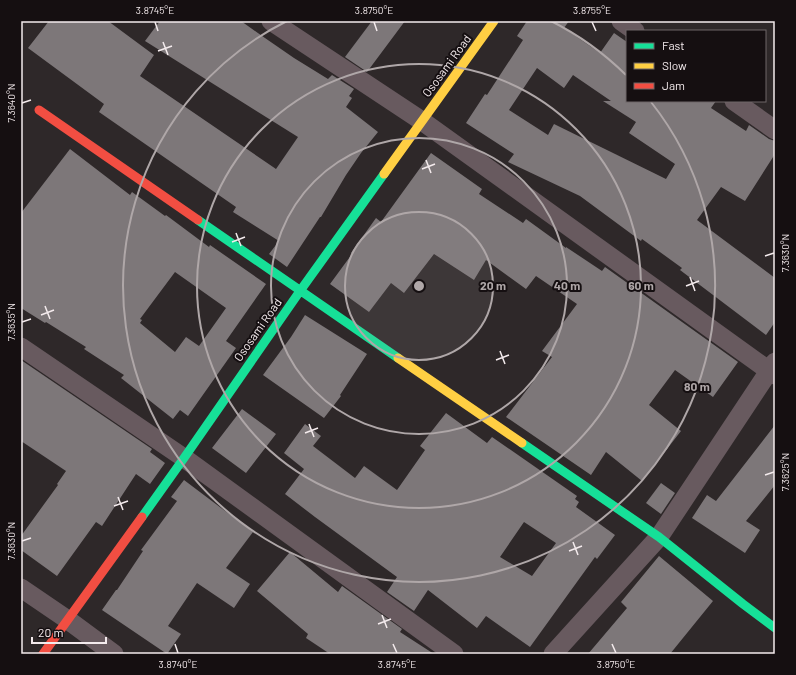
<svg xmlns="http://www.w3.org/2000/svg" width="796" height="675" viewBox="0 0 796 675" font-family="Barlow,sans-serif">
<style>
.building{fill:#7d7779;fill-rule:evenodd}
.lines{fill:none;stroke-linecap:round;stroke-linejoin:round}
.street{stroke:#685a5f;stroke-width:19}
.fast{stroke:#16e098;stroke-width:9}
.slow{stroke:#ffcf43;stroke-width:9}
.jam{stroke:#f24e42;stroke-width:9}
.ticks{fill:none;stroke:#f4ebed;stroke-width:1.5}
.ring{fill:none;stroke:#afa7a8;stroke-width:2}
.labels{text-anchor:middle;stroke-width:4;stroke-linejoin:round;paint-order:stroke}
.street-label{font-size:12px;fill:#f4ebed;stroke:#150f11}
.centre{fill:#afa7a8;stroke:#150f11;stroke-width:2}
.ring-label{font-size:12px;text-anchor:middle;font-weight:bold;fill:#afa7a8;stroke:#150f11;stroke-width:4;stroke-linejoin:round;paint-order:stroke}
.neatline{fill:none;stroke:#f4ebed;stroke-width:1.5}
.ticks-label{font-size:10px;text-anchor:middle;fill:#f4ebed}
</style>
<rect width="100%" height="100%" fill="#2e2829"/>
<!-- building -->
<path class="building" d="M49 21H108L154 55 140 76 276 169 298 137 145 41 160 21H241L265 38 294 58 328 79 332 75 354 89 349 96 352 98 346 107 378 132 361 153 346 175 321 217H320L287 267 269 254 279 241 233 212 236 207 99 112 104 104 28 48Z
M372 21H405L367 72 345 57Z
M527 21H569L564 28 600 53 614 33 627 42V101H716L711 108 746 131 749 125 769 139 775 141V154L745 201 721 187 697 220 775 278V322L766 335 680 270 682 268 642 239 641 241 580 196 508 162 514 154 466 123 485 94 487 95 523 40 517 36ZM537 68 564 88 573 75 611 101H603L636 122 629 133 675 164 666 179 554 124 548 135 509 110Z
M70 149 130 195 132 192 165 216 166 215 209 247 210 245 266 284 226 341 236 348 188 416 180 410 173 419 121 378 124 375 84 349 86 347 46 322 45 323 21 308V213ZM175 272 226 308 199 346 186 337 175 352 140 323 142 320 140 319Z
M431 153 482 189 479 194 523 223 526 219 566 248V247L602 271 605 267 738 362 713 397 675 370 649 405 681 431 642 481 606 452 591 475 506 417 552 357 542 351 577 304 536 276 526 289 486 260 474 280 434 254 404 293 391 283 369 312 330 284 352 254 351 253 376 218 381 222Z
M305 315 367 354 340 395 341 396 324 418 263 375 291 337Z
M21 360 152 449 150 452 165 463 150 484 136 474 102 526 96 522 57 576 21 550V536L58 485 57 484 66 471 21 441Z
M242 409 276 434 246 473 212 448Z
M446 413 487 443 492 437 577 496 575 499 579 502 576 507 615 535 597 559 595 557 530 647 486 616 477 628 428 590 414 611 387 592 397 577 315 517 285 494 304 469 284 453 305 424 321 436 313 446 355 478 364 466 397 490 425 450 420 446ZM524 522 556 543 532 576 500 557Z
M775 425V485L746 521 760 530 745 553 692 518 707 495 716 501Z
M184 480 253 532 226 568 250 584 234 608 197 583 168 626 181 634 167 654 102 610 116 590H117L143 551 141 550 177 501 171 497Z
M661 483 675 493 661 514 646 503Z
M290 552 338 592 342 586 402 629 400 632 434 654H330L306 638 308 634 257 591Z
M659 556 713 601 670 654H588L627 608 621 602Z"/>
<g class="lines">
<!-- street -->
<path class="street" d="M271 21 422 121 775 375
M621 21 635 31
M734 101 775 130
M21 347 184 458 454 654
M21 588 68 620 114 654
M553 654 659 537 775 362"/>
<!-- fast -->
<path class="fast" d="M198 220 398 358
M522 443 659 537 743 604 775 628
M142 517 184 458 300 291 384 174"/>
<!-- slow -->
<path class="slow" d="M384 174 494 21
M398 358 522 443"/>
<!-- jam -->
<path class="jam" d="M39 110 198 220
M43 654 142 517"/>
</g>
<!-- ticks -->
<path class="ticks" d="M155 22 158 31M374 22 377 31M592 22 596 31M163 42 168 55M158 51 172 46M22 103 31 100M426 160 431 173M422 169 435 164M236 233 241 246M232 242 245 237M765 256 774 253M690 277 695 291M686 286 699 281M45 306 50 319M41 315 54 310M22 322 31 319M500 351 505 364M496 360 509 355M309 424 314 437M305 433 318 428M765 475 774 472M118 497 123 510M114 506 128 501M22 541 31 538M573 542 578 555M569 551 582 546M382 615 387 628M378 624 391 619M175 644 178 653M393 644 397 653M612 644 616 653"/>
<!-- distance rings -->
<circle cx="419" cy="286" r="74" fill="#afa7a8" fill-opacity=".12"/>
<g class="ring">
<circle cx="419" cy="286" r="74"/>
<circle cx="419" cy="286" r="148"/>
<circle cx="419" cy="286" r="222"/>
<path d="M551 21A296 296 0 0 1 626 75M651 102A296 296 0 1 1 287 21"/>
</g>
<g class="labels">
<!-- street labels -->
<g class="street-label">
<text transform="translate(447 66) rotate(-54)" y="4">Ososami Road</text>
<text transform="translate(258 330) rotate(-55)" y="4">Ososami Road</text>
</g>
</g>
<circle cx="419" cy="286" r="6" class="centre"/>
<g class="ring-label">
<text x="493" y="290">20 m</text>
<text x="567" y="290">40 m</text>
<text x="641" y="290">60 m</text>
<text x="697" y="391">80 m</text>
</g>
<!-- border -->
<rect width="796" height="675" fill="none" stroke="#150f11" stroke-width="44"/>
<!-- legend -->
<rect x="626" y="30" width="140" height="72" fill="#150f11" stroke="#6e6769"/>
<rect x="634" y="43" width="20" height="6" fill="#16e098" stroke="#6e6769"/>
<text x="662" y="50" font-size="12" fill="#f4ebed">Fast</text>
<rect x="634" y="63" width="20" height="6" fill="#ffcf43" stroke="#6e6769"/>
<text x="662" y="70" font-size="12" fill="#f4ebed">Slow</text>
<rect x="634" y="83" width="20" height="6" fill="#f24e42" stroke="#6e6769"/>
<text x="662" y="90" font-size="12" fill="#f4ebed">Jam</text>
<!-- scale -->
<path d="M32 637v6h74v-6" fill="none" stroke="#f4ebed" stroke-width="2"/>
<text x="38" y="637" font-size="12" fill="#f4ebed" stroke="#150f11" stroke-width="3" paint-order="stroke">20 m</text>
<rect x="22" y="22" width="752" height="631" class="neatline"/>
<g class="ticks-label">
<text x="155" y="14">3.8745°E</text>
<text x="374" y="14">3.8750°E</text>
<text x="592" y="14">3.8755°E</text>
<text transform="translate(11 103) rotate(-90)" y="4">7.3640°N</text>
<text transform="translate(785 253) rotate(-90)" y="4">7.3630°N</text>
<text transform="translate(11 322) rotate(-90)" y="4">7.3635°N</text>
<text transform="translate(785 472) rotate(-90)" y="4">7.3625°N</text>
<text transform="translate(11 541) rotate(-90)" y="4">7.3630°N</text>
<text x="178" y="668">3.8740°E</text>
<text x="397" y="668">3.8745°E</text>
<text x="616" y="668">3.8750°E</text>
</g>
</svg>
